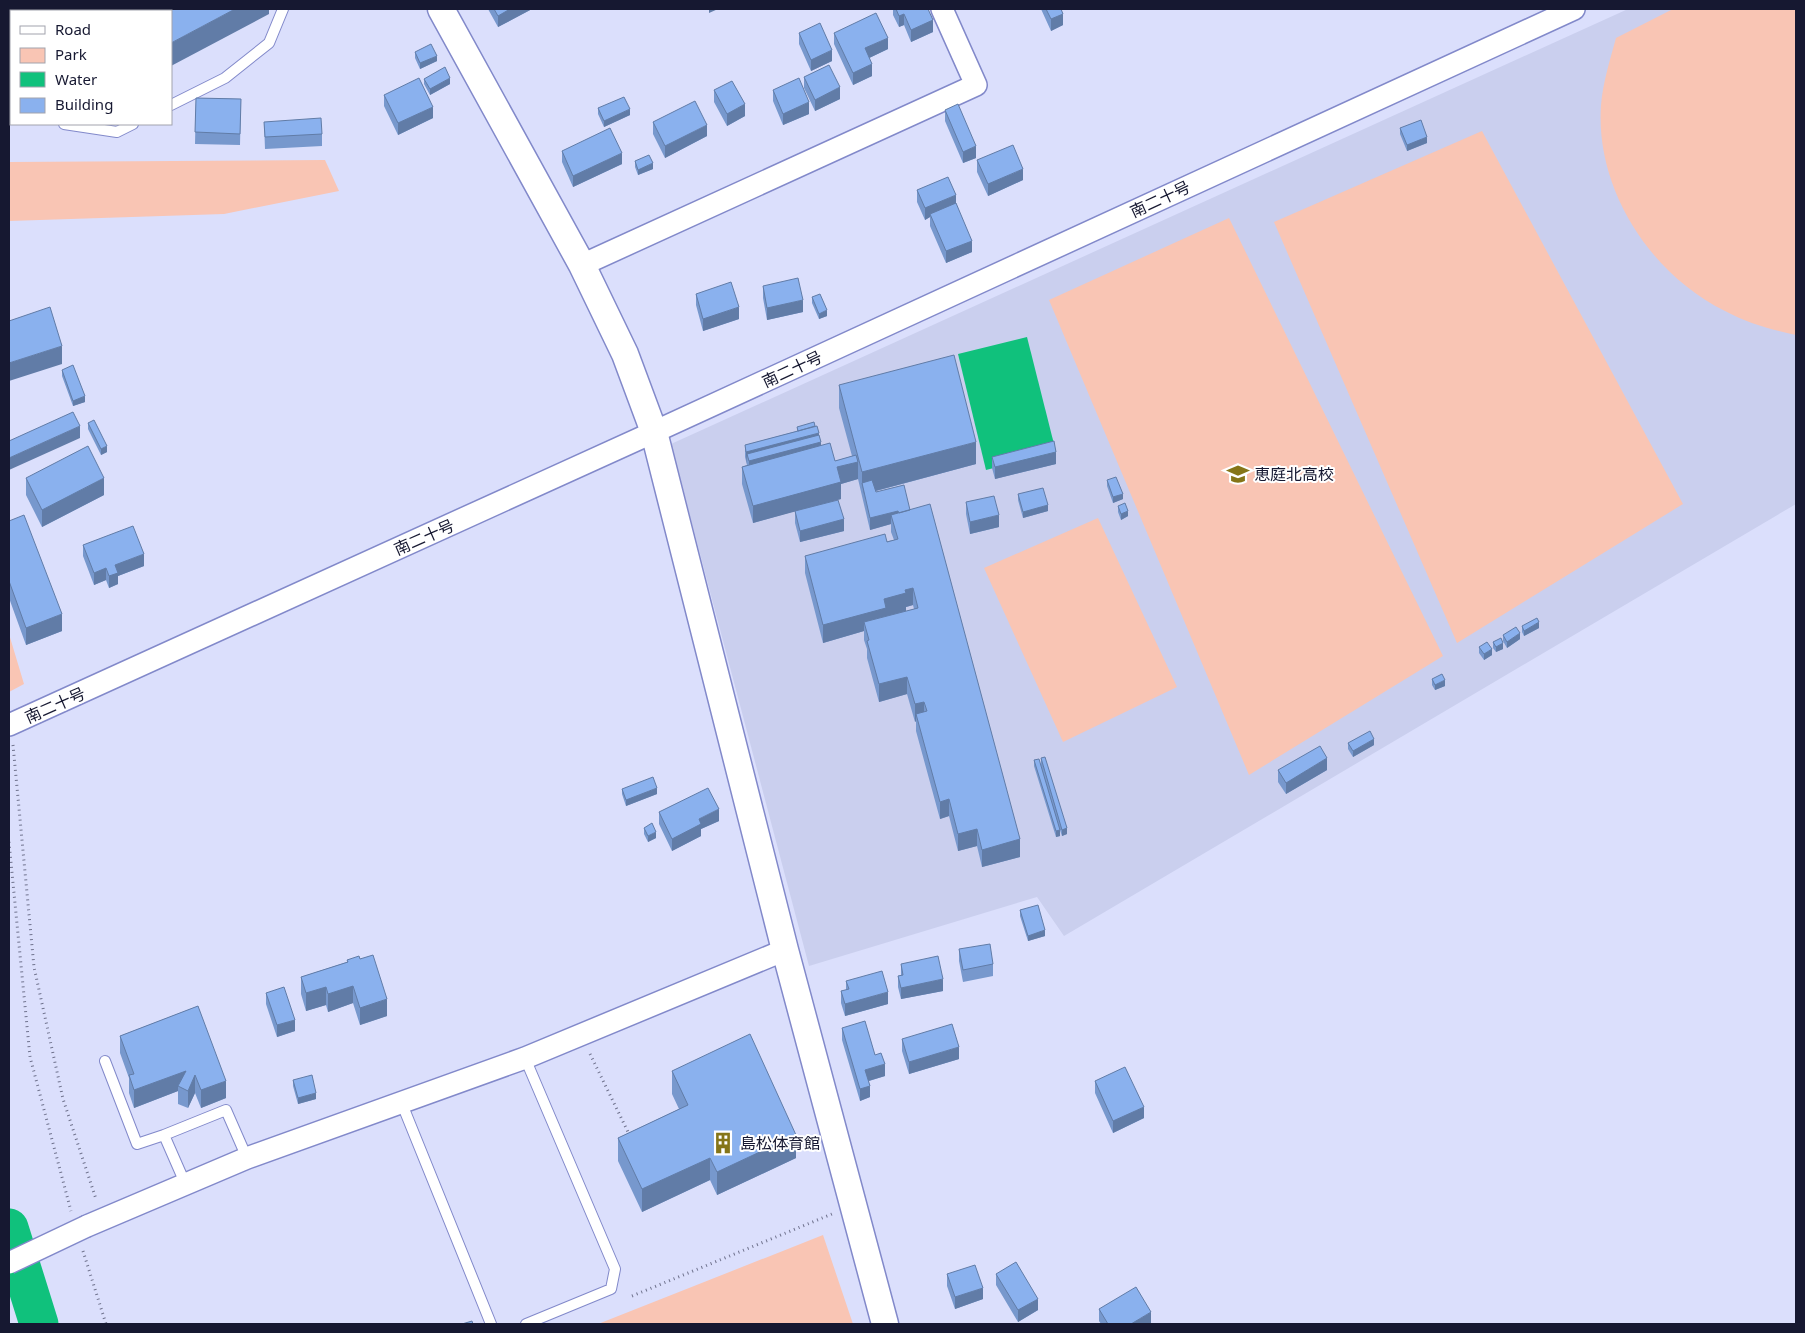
<svg xmlns="http://www.w3.org/2000/svg" width="1805" height="1333" viewBox="0 0 1805 1333" font-family="'Noto Sans','Noto Sans JP',sans-serif">
<style>
.built{fill:#cacfee}
.green{fill:#f9c5b4}
.water{fill:#10c17c}
.lines{fill:none;stroke-linecap:round;stroke-linejoin:round}
.river{stroke:#10c17c;stroke-width:39}
.service-casing{stroke:#8289ca;stroke-width:12}
.minor-casing{stroke:#8289ca;stroke-width:24}
.tertiary-casing{stroke:#8289ca;stroke-width:29}
.path{stroke:#70738e;stroke-width:3;stroke-dasharray:1 4;stroke-linecap:butt}
.service{stroke:#fff;stroke-width:10}
.minor{stroke:#fff;stroke-width:21}
.tertiary{stroke:#fff;stroke-width:26}
.minor-bridge-casing{stroke:#8289ca;stroke-width:24;stroke-linecap:butt}
.minor-bridge{stroke:#fff;stroke-width:21}
.wall{fill:#7798cd;fill-rule:evenodd}
.shaded-wall{fill:#617ca7}
.building{fill:#8ab1ee;stroke:#617ca7}
.labels{text-anchor:middle;stroke-width:4;stroke-linejoin:round;paint-order:stroke}
.street-label{font-size:16px;fill:#161831;stroke:#fff}
.poi-label{font-size:16px;fill:#161831;stroke:#fff;text-anchor:start}
</style>
<rect width="100%" height="100%" fill="#dbdffc"/>
<!-- built -->
<path class="built" d="M1628 9H1796V504L1064 936 1037 897 809 966 671 444Z"/>
<!-- green -->
<path class="green" d="M1673 9H1796V335C1772 330 1747 323 1725 311 1650 274 1595 189 1601 105 1603 82 1610 60 1616 38Z
M1482 131 1683 504 1457 643 1274 222Z
M325 160 339 191 224 214 9 221V162Z
M1229 218 1443 656 1249 775 1049 300Z
M1098 518 1177 687 1063 742 984 568Z
M9 634 24 684 9 692Z
M823 1235 853 1324H598Z"/>
<!-- water -->
<path class="water" d="M1027 337 1056 452 986 470 958 354Z"/>
<g class="lines">
<!-- river -->
<path class="river" d="M9 1228 39 1324"/>
<!-- service casing -->
<g class="service-casing">
<path id="service" d="M9 36 11 40
M171 105 225 78 269 43 283 9
M64 124 117 132 133 124
M525 1058 615 1269 611 1289 526 1324
M105 1061 137 1144 164 1135
M402 1104 491 1324
M185 1183 164 1135 226 1110 247 1158"/>
</g>
<!-- minor casing -->
<g class="minor-casing">
<path id="minor" d="M582 265 976 85 942 9
M9 725 654 432 1574 9
M87 1226 247 1158 525 1058 785 950"/>
</g>
<!-- tertiary casing -->
<g class="tertiary-casing">
<path id="tertiary" d="M441 9 582 265 625 354 654 432 785 950 885 1324"/>
</g>
<!-- path -->
<path class="path" d="M13 745 34 967 63 1099 96 1199
M9 842 30 1057 71 1211
M590 1054 630 1136
M83 1251 106 1324
M632 1296 832 1214"/>
<!-- service -->
<use href="#service" class="service"/>
<!-- minor -->
<use href="#minor" class="minor"/>
<!-- tertiary -->
<use href="#tertiary" class="tertiary"/>
<!-- minor-bridge casing -->
<g class="minor-bridge-casing">
<path id="minor-bridge" d="M9 1263 87 1226"/>
</g>
<!-- minor-bridge -->
<use href="#minor-bridge" class="minor-bridge"/>
</g>
<!-- wall -->
<path class="wall" d="M22 9H269V14L171 11H23Z
M488 9H532L498 27Z
M893 9H928L933 32 911 42 904 25 899 27 893 15Z
M1041 9H1061L1063 25 1051 31Z
M799 33 832 61 811 71 799 44Z
M834 33 888 49 869 58 872 76 853 85 834 44Z
M415 52 437 61 420 69 415 58Z
M804 77 840 99 815 111 804 88Z
M424 79 450 84 430 95 424 84Z
M714 90 745 116 727 126 714 102Z
M773 90 809 114 783 125 773 101Z
M384 95 433 118 398 135 384 106Z
M196 98 241 99 240 145 195 144Z
M598 108 630 115 604 127 598 114Z
M945 110 976 158 963 163 945 121Z
M264 122 322 134V146L265 149Z
M653 122 707 136 665 158 653 134Z
M1400 128 1427 143 1407 151 1400 134Z
M562 151 622 164 573 187 562 162Z
M977 160 1023 180 988 196 977 172Z
M635 161 653 169 638 175 635 167Z
M917 190 956 203 972 252 946 263 930 226V217L925 220 917 202Z
M763 286 803 312 767 320 763 298Z
M696 294 739 319 703 331 696 305Z
M812 297 827 316 819 319 812 303Z
M62 370 85 402 73 406 62 376Z
M839 385 976 464 876 491V492L910 510 1020 857 982 867 977 846 958 851 949 816 940 819 916 731V721L915 722 907 694 879 702 867 658V649L864 640V631L823 643 805 573V556L894 540 891 532V524L870 530 858 479 841 484V499L833 501 844 531 800 542 795 523V511L753 523 742 484V467L747 465 745 457V445L797 431V427L819 435 821 445 835 461 852 456 839 408ZM913 605 914 609 886 616 906 611V607Z
M88 423 107 452 101 455 88 429Z
M992 457 1056 464 995 479 992 468Z
M26 478 104 495 42 527 26 495Z
M1107 480 1123 499 1113 503 1107 486Z
M1018 494 1048 511 1023 518 1018 500Z
M966 502 999 527 970 534 966 514Z
M1118 506 1128 516 1121 520 1118 512Z
M9 521 62 631 26 645 9 598Z
M83 545 144 566 118 576V584L109 588 106 580 94 585 83 556Z
M1522 626 1539 628 1524 636 1522 632Z
M1503 635 1520 639 1507 648 1503 641Z
M1493 642 1503 649 1496 652 1493 648Z
M1479 647 1492 655 1484 660 1479 653Z
M1432 679 1445 686 1435 690 1432 685Z
M1348 743 1374 745 1353 757 1348 749Z
M1041 758 1067 834 1062 836 1060 830V836L1056 837 1034 766V760L1041 764Z
M1278 770H1327L1286 794 1278 782Z
M622 789 657 794 626 806 622 794Z
M659 812 719 821 701 829V836L672 851 659 824Z
M644 828 656 838 648 842 644 834Z
M1020 910 1045 936 1028 941 1020 916Z
M959 949 993 964V976L963 982 959 961Z
M360 959 387 1016 360 1025 353 1003 328 1012 326 1005 306 1011 301 994V977L347 962V960Z
M901 964 943 991 901 999 898 987V976L901 975Z
M846 981 888 1004 845 1016 841 1003V991L846 990Z
M266 993 295 1031 277 1037 266 1004Z
M198 1006 226 1098 201 1108 195 1093 188 1108 178 1104V1091L134 1108 129 1093V1078L120 1053V1036Z
M842 1028 875 1055 885 1076 869 1081 870 1097 860 1101 842 1040Z
M902 1039 959 1059 909 1074 902 1051Z
M672 1071 796 1158 717 1195 710 1180 642 1212 618 1161V1138L679 1109 672 1094Z
M293 1080 316 1099 298 1104 293 1086Z
M1095 1081 1144 1118 1113 1133 1095 1093Z
M947 1274 983 1299 955 1309 947 1286Z
M996 1274 1038 1310 1018 1322 996 1285Z
M1099 1309 1151 1324H1101L1099 1321Z"/>
<!-- shaded-wall -->
<path class="shaded-wall" d="M235 9H269V14L171 66V43Z
M510 9H532L498 27V16Z
M709 9H718L709 13Z
M904 14V25L899 27V16Z
M1063 14V25L1051 31V19Z
M933 20V32L911 42V30Z
M888 38V49L865 60V48Z
M832 50V61L811 71V60Z
M437 56V61L420 69V63Z
M872 64V76L853 85V73Z
M450 78V84L430 95V89Z
M840 87V99L815 111V100Z
M809 102V114L783 125V114Z
M745 104V116L727 126V114Z
M433 107V118L398 135V123Z
M630 109V115L604 127V121Z
M707 125V136L665 158V146Z
M1427 137V143L1407 151V145Z
M976 146V158L963 163V152Z
M622 153V164L573 187V176Z
M653 163V169L638 175V170Z
M1023 169V180L988 196V184Z
M956 195V207L930 214V217L925 220V208Z
M972 241V252L946 263V251Z
M803 300V312L767 320V308Z
M739 307V319L703 331V319Z
M827 310V316L819 319V314Z
M62 346V364L9 381V363Z
M85 396V402L73 406V401Z
M80 426V438L9 470V458Z
M819 433V443L821 442V454L749 472V461L747 454 746 464V452Z
M976 442V464L864 494 862 483V472Z
M107 446V452L101 455V449Z
M1056 452V464L995 479V467Z
M858 462V479L841 484V499L753 523V506L837 467Z
M104 478V495L42 527V510Z
M1123 494V499L1113 503V497Z
M1048 505V511L1023 518V512Z
M898 511V523L891 515V524L870 530V518Z
M1128 511V516L1121 520V514Z
M999 515V527L970 534V522Z
M844 519V531L800 542V531Z
M144 554V566L118 576V584L109 588V576L115 565Z
M106 568V580L94 585V573Z
M913 588V605L906 607V611L864 622V631L823 643V625L905 590Z
M62 614V631L26 645V628Z
M1539 622V628L1524 636V631Z
M1520 633V639L1507 648V642Z
M1503 643V649L1496 652V647Z
M1492 649V655L1484 660V654Z
M907 677V694L879 702V684Z
M1445 680V686L1435 690V685Z
M924 702V719L916 714V721L915 722V704Z
M1374 739V745L1353 757V751Z
M1327 758V770L1286 794V783Z
M657 788V794L626 806V800Z
M949 799V816L940 819V802Z
M719 809V821L701 829V836L672 851V839L699 819Z
M1067 828V834L1062 836V830Z
M977 829V846L958 851V834Z
M1060 830V836L1056 837V831Z
M656 832V838L648 842V836Z
M1020 839V857L982 867V850Z
M1045 930V936L1028 941V936Z
M943 979V991L901 999V988Z
M353 986V1003L328 1012V994Z
M326 987V1005L306 1011V993Z
M888 992V1004L845 1016V1004Z
M387 999V1016L360 1025V1008Z
M295 1020V1031L277 1037V1025Z
M959 1047V1059L909 1074V1062Z
M885 1064V1076L865 1082V1070Z
M186 1071 178 1086V1091L134 1108V1090Z
M195 1075V1093L188 1108V1091Z
M226 1081V1098L201 1108V1090Z
M870 1086V1097L860 1101V1089Z
M316 1093V1099L298 1104V1098Z
M1144 1107V1118L1113 1133V1121Z
M796 1135V1158L717 1195V1172Z
M710 1158V1180L642 1212V1189Z
M983 1288V1299L955 1309V1297Z
M1038 1299V1310L1018 1322V1310Z
M1151 1312V1324H1131Z"/>
<!-- building -->
<path class="building" d="M34 9H235L171 43V11H35Z
M494 9H510L498 16Z
M896 9H928L933 20 911 30 904 14 899 16Z
M1046 9H1061L1063 14 1051 19Z
M876 13 888 38 865 48 872 64 853 73 834 33Z
M820 23 832 50 811 60 799 33Z
M431 44 437 56 420 63 415 52Z
M829 65 840 87 815 100 804 77Z
M445 67 450 78 430 89 424 79Z
M419 78 433 107 398 123 384 95Z
M799 78 809 102 783 114 773 90Z
M732 81 745 104 727 114 714 90Z
M624 97 630 109 604 121 598 108Z
M196 98 241 99 240 134 195 132Z
M695 101 707 125 665 146 653 122Z
M958 104 976 146 963 152 945 110Z
M321 118 322 134 265 137 264 122Z
M1421 120 1427 137 1407 145 1400 128Z
M610 128 622 153 573 176 562 151Z
M1013 145 1023 169 988 184 977 160Z
M649 155 653 163 638 170 635 161Z
M948 177 956 195 925 208 917 190Z
M956 203 972 241 946 251 930 214Z
M798 278 803 300 767 308 763 286Z
M731 282 739 307 703 319 696 294Z
M820 294 827 310 819 314 812 297Z
M50 307 62 346 9 363V321Z
M954 355 976 442 862 472 839 385Z
M73 365 85 396 73 401 62 370Z
M73 412 80 426 9 458V441Z
M94 420 107 446 101 449 88 423Z
M814 422 815 426 798 431 797 427Z
M817 426 819 433 746 452 745 445Z
M819 435 821 442 749 461 747 454Z
M1054 441 1056 452 995 467 992 457Z
M830 443 835 461 856 455 858 462 837 467 841 482 753 506 742 467Z
M88 446 104 478 42 510 26 478Z
M1116 477 1123 494 1113 497 1107 480Z
M872 480 876 492 904 485 910 510 899 513 898 511 870 518 862 483Z
M1043 488 1048 505 1023 512 1018 494Z
M994 496 999 515 970 522 966 502Z
M838 500 844 519 800 531 795 511Z
M1125 503 1128 511 1121 514 1118 506Z
M930 504 1020 839 982 850 977 829 958 834 949 799 940 802 916 714 927 711 924 702 915 704 907 677 879 684 867 641 869 640 864 622 918 608 913 588 905 590 906 593 884 599 886 608 823 625 805 556 885 534 887 542 898 539 891 515Z
M24 515 62 614 26 628 9 581V521Z
M133 526 144 554 115 565 118 573 109 576 106 568 94 573 83 545Z
M1537 618 1539 622 1524 631 1522 626Z
M1516 627 1520 633 1507 642 1503 635Z
M1501 638 1503 643 1496 647 1493 642Z
M1487 642 1492 649 1484 654 1479 647Z
M1442 674 1445 680 1435 685 1432 679Z
M1370 731 1374 739 1353 751 1348 743Z
M1320 746 1327 758 1286 783 1278 770Z
M1045 757 1067 828 1062 830 1041 758Z
M1039 759 1060 830 1056 831 1034 760Z
M653 777 657 788 626 800 622 789Z
M708 788 719 809 699 819 701 824 672 839 659 812Z
M652 823 656 832 648 836 644 828Z
M1038 905 1045 930 1028 936 1020 910Z
M990 944 993 964 963 970 959 949Z
M373 955 387 999 360 1008 353 986 328 994 326 987 306 993 301 977 348 962 347 960 359 956 360 959Z
M938 956 943 979 901 988 898 976 903 975 901 964Z
M882 971 888 992 845 1004 841 991 849 989 846 981Z
M284 987 295 1020 277 1025 266 993Z
M198 1006 226 1081 201 1090 195 1075 188 1091 178 1086 186 1071 134 1090 129 1075 134 1074 120 1036Z
M865 1021 875 1055 881 1053 885 1064 865 1070 870 1086 860 1089 842 1028Z
M952 1024 959 1047 909 1062 902 1039Z
M750 1034 796 1135 717 1172 710 1158 642 1189 618 1138 688 1105 672 1071Z
M1125 1067 1144 1107 1113 1121 1095 1081Z
M312 1075 316 1093 298 1098 293 1080Z
M1016 1262 1038 1299 1018 1310 996 1274Z
M975 1265 983 1288 955 1297 947 1274Z
M1136 1287 1151 1312 1131 1324H1108L1099 1309Z
M472 1321 473 1324H462Z"/>
<!-- icons -->
<defs>
<g id="school-bare" transform="scale(1.725)"><path d="M0-5L7-2L0 1L-7-2ZM-4 1L0 2.5L4 1V4Q0 6-4 4Z" fill="#857518" stroke="#fff" stroke-width="2.5" paint-order="stroke"/></g>
<g id="building-bare" transform="scale(1.725)"><path d="M-4-6H4V6H1V3H-1V6H-4ZM-2.5-4.3h1.7v1.8h-1.7ZM.8-4.3h1.7v1.8H.8ZM-2.5-1h1.7V.8h-1.7ZM.8-1h1.7V.8H.8Z" fill="#857518" stroke="#fff" stroke-width="2.5" paint-order="stroke"/></g>
</defs>
<g fill-rule="evenodd">
<use href="#school-bare" x="1238" y="474"/>
<use href="#building-bare" x="723" y="1143"/>
</g>
<g class="labels">
<!-- street labels -->
<g class="street-label">
<text transform="translate(1160 199) rotate(-25)" y="6">南二十号</text>
<text transform="translate(792 369) rotate(-25)" y="6">南二十号</text>
<text transform="translate(424 537) rotate(-24)" y="6">南二十号</text>
<text transform="translate(55 705) rotate(-24)" y="6">南二十号</text>
</g>
<!-- poi labels -->
<g class="poi-label">
<text x="1254" y="480">恵庭北高校</text>
<text x="740" y="1149">島松体育館</text>
</g>
</g>
<!-- border -->
<rect width="1805" height="1333" fill="none" stroke="#161831" stroke-width="20"/>
<!-- legend -->
<rect x="10" y="10" width="162" height="115" fill="#ffffff" stroke="#a2a3ad"/>
<rect x="20" y="26" width="25" height="8" fill="#ffffff" stroke="#a2a3ad"/>
<text x="55" y="35" font-size="15" fill="#161831">Road</text>
<rect x="20" y="48" width="25" height="15" fill="#f9c5b4" stroke="#a2a3ad"/>
<text x="55" y="60" font-size="15" fill="#161831">Park</text>
<rect x="20" y="72" width="25" height="15" fill="#10c17c" stroke="#a2a3ad"/>
<text x="55" y="85" font-size="15" fill="#161831">Water</text>
<rect x="20" y="98" width="25" height="15" fill="#8ab1ee" stroke="#a2a3ad"/>
<text x="55" y="110" font-size="15" fill="#161831">Building</text>
</svg>
